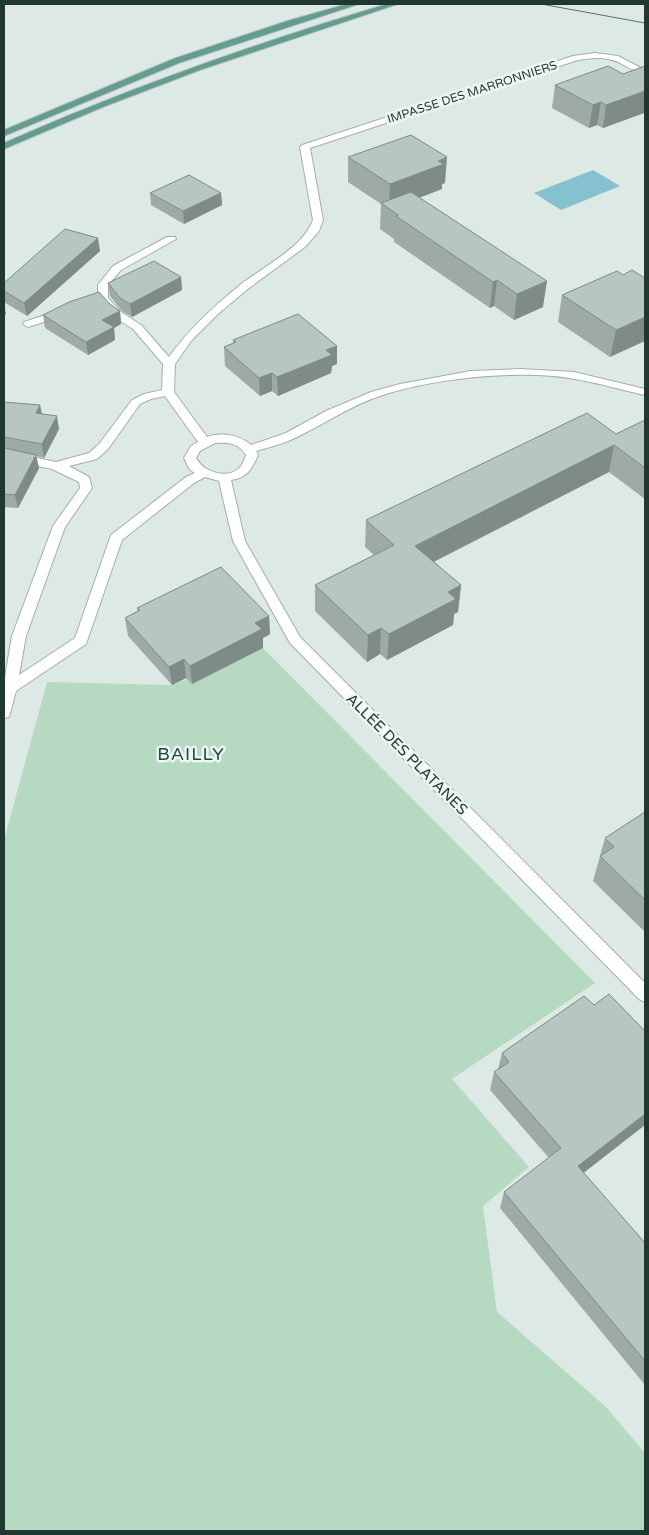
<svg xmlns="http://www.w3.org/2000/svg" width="649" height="1535" viewBox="0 0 649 1535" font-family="'Varela Round',sans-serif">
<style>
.green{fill:#b6dac1}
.water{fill:#85c1ce}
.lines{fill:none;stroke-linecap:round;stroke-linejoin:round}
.lane-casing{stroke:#a0b0ab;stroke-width:2}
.street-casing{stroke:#a0b0ab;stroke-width:2}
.primary-casing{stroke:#bcc3c2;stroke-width:2}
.lane{fill:#fff;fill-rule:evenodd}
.street{fill:#fff;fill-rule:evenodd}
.primary{fill:#629e90;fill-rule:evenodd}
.tram{stroke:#59746d;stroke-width:1}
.wall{fill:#9daaa5}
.shaded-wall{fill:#7f8b86}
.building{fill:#b6c6c0;stroke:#7f8b86}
.labels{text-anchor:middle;stroke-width:5;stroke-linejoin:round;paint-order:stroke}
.far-street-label{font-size:12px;fill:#1f3832;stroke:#edf6f2}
.street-label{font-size:15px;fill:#1f3832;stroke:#edf6f2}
.quarter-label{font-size:18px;letter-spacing:1px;fill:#1c493f;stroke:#edf6f2}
</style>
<rect width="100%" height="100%" fill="#dde9e4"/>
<!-- green -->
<path class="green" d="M263 648 595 983 452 1079 529 1167 483 1206 497 1312 605 1406 645 1453V1531H4V840L47 682 172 685Z"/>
<!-- water -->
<path class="water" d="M593 170 620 186 561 210 534 193Z"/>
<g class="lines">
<!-- lane casing -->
<g class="lane-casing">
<path id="lane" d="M61 310 65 311 66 313 65 315 28 327 23 324 24 322Z"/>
</g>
<!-- street casing -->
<g class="street-casing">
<path id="street" d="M595 53 618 56 643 69C636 74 625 65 618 62 604 56 591 58 578 60L310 148 323 220 319 231 305 247 249 288 218 314 191 341 175 364 174 392 207 437C221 432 240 435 251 445L286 433 326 411 371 392 400 384 471 371 521 369 574 372 645 389V395C622 390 599 383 575 379 520 369 433 378 380 396 350 406 324 424 295 438 283 444 269 447 256 451L258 455C252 469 247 478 231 480L245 541 300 637 645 983V1002L639 999 290 643 233 541 219 481 205 477 194 483 122 540 86 644 16 691 9 717 4 718V683L12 636 53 526 80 488 79 482 52 469 4 459V451L56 462 89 453 100 443 132 400 144 394 162 390 163 364 133 329 113 316 98 299V285L113 266 167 237H175L176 239 121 270 108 285V298L121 312 141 325 169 357C189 329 213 307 239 286 262 267 303 248 313 220L300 147 302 145 573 56ZM165 396 198 442 191 446 184 458 190 470 195 473 186 477 111 535 75 638 19 675 26 636 65 527 92 488 89 477 69 466 97 459 108 449 140 404 151 399ZM215 443C228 442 239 443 246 455 245 458 243 463 241 466 229 481 203 472 196 458L200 451Z"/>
</g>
<!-- primary casing -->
<g class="primary-casing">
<path id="primary" d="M347 4H359L179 63 4 136V130L173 59 287 21Z
M387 4H398L200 70 103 107 4 149V143C129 88 256 43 387 4Z"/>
</g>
<!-- lane -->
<use href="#lane" class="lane"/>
<!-- street -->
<use href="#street" class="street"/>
<!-- primary -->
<use href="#primary" class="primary"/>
<!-- tram -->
<path class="tram" d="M541 4 645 23"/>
</g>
<!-- wall -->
<path class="wall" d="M645 66V114L644 113 603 128 597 125 589 128 552 108 555 85 623 74Z
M348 157 445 183 442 184V189L419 198 543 307 514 320 494 306 490 308 394 242V239L380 229 381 204 348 182Z
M150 193H221L222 205 184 224 151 205Z
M100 251 27 316 4 302V283Z
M632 270 610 357 558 322 562 295 623 275Z
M181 277 182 290 132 317 122 311 110 296 108 283Z
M110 304 120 311 121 324 114 328 115 340 88 355 45 328 43 315Z
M233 340 337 364 332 366 331 373 278 396 272 391 260 396 225 366 224 347 233 343Z
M4 402 42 414 59 429 44 458 36 456 39 468 18 508 4 507Z
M645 420V499L609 472 434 562 461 585 458 612 454 614 453 625 387 660 380 654 367 662 315 611V585L374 555 365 547 366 520 616 434Z
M137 608 269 616 270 634 263 638V648L192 684 186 678 172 685 128 636 125 618 138 611Z
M645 812V932L593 881 605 838Z
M584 996V1173L645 1243V1385L500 1208 504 1192 549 1158 490 1090 494 1072 498 1069 502 1053Z"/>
<!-- shaded-wall -->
<path class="shaded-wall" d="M645 91V105L644 113 603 128 606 105Z
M601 102 597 125 589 128 593 105Z
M447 157 445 183 442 184V189L389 209 390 184Z
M221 193 222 205 184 224 183 211Z
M98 238 100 251 27 316 24 303Z
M181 277 182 290 132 317 130 304Z
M497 280 494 306 490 308 493 282Z
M547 281 543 307 514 320 517 294Z
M4 306 6 314 4 316Z
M120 311 121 324 114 328 115 340 88 355 86 342 102 320Z
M645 317V341L610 357 616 330Z
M337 346V364L332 366 331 373 278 396 277 377 326 350Z
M272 373V391L260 396 259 378Z
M40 405 43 419 36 413Z
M57 416 59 429 44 458 42 444Z
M614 445 609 472 413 572 415 546Z
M36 455 39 468 18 508 15 495Z
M461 585 458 612 454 614 453 625 387 660 389 634 448 592Z
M269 616 270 634 263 638V648L192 684 190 666 255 623Z
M381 628 380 654 367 662 368 635Z
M184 659 186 678 172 685 169 667Z
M645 1114V1125L572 1182 578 1166Z"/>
<!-- building -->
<path class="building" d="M608 66 623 74 645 66V91L606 105 601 102 593 105 555 85Z
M411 135 447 157 438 161 444 164 390 184 348 157Z
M189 175 221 193 183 211 150 193Z
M411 192 547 281 517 294 497 280 493 282 396 216 398 215 381 203Z
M65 229 98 238 24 303 4 291V283Z
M154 261 181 277 130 304 120 298 108 283Z
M632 270 645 278V317L616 330 562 295 617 271 623 275Z
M99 292 110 304 120 311 102 320 114 327 86 342 43 315 69 302Z
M298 314 337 346 326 350 332 355 277 377 272 373 259 378 224 347 236 342 233 340Z
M4 402 40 405 36 413 57 416 42 444 4 437Z
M587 413 616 434 645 420V468L614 445 415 546 461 585 448 592 456 599 389 634 381 628 368 635 315 585 394 545 366 520Z
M4 448 36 455 15 495 4 494Z
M221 567 269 616 255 623 262 629 190 666 184 659 169 667 125 618 140 610 137 608Z
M645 812V900L600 856 614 847 605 838Z
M609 994 645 1031V1114L578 1166 645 1243V1361L504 1192 561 1148 494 1072 509 1062 502 1053 584 996 594 1005Z"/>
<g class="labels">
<!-- far-street labels -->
<g class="far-street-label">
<text transform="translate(472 92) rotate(-18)" y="4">IMPASSE DES MARRONNIERS</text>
</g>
<!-- street labels -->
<g class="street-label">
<text transform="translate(407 754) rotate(45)" y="5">ALLÉE DES PLATANES</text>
</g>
<!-- quarter labels -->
<g class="quarter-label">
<text x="191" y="760">BAILLY</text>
</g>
</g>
<!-- border -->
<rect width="649" height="1535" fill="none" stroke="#1f3832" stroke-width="10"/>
</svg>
